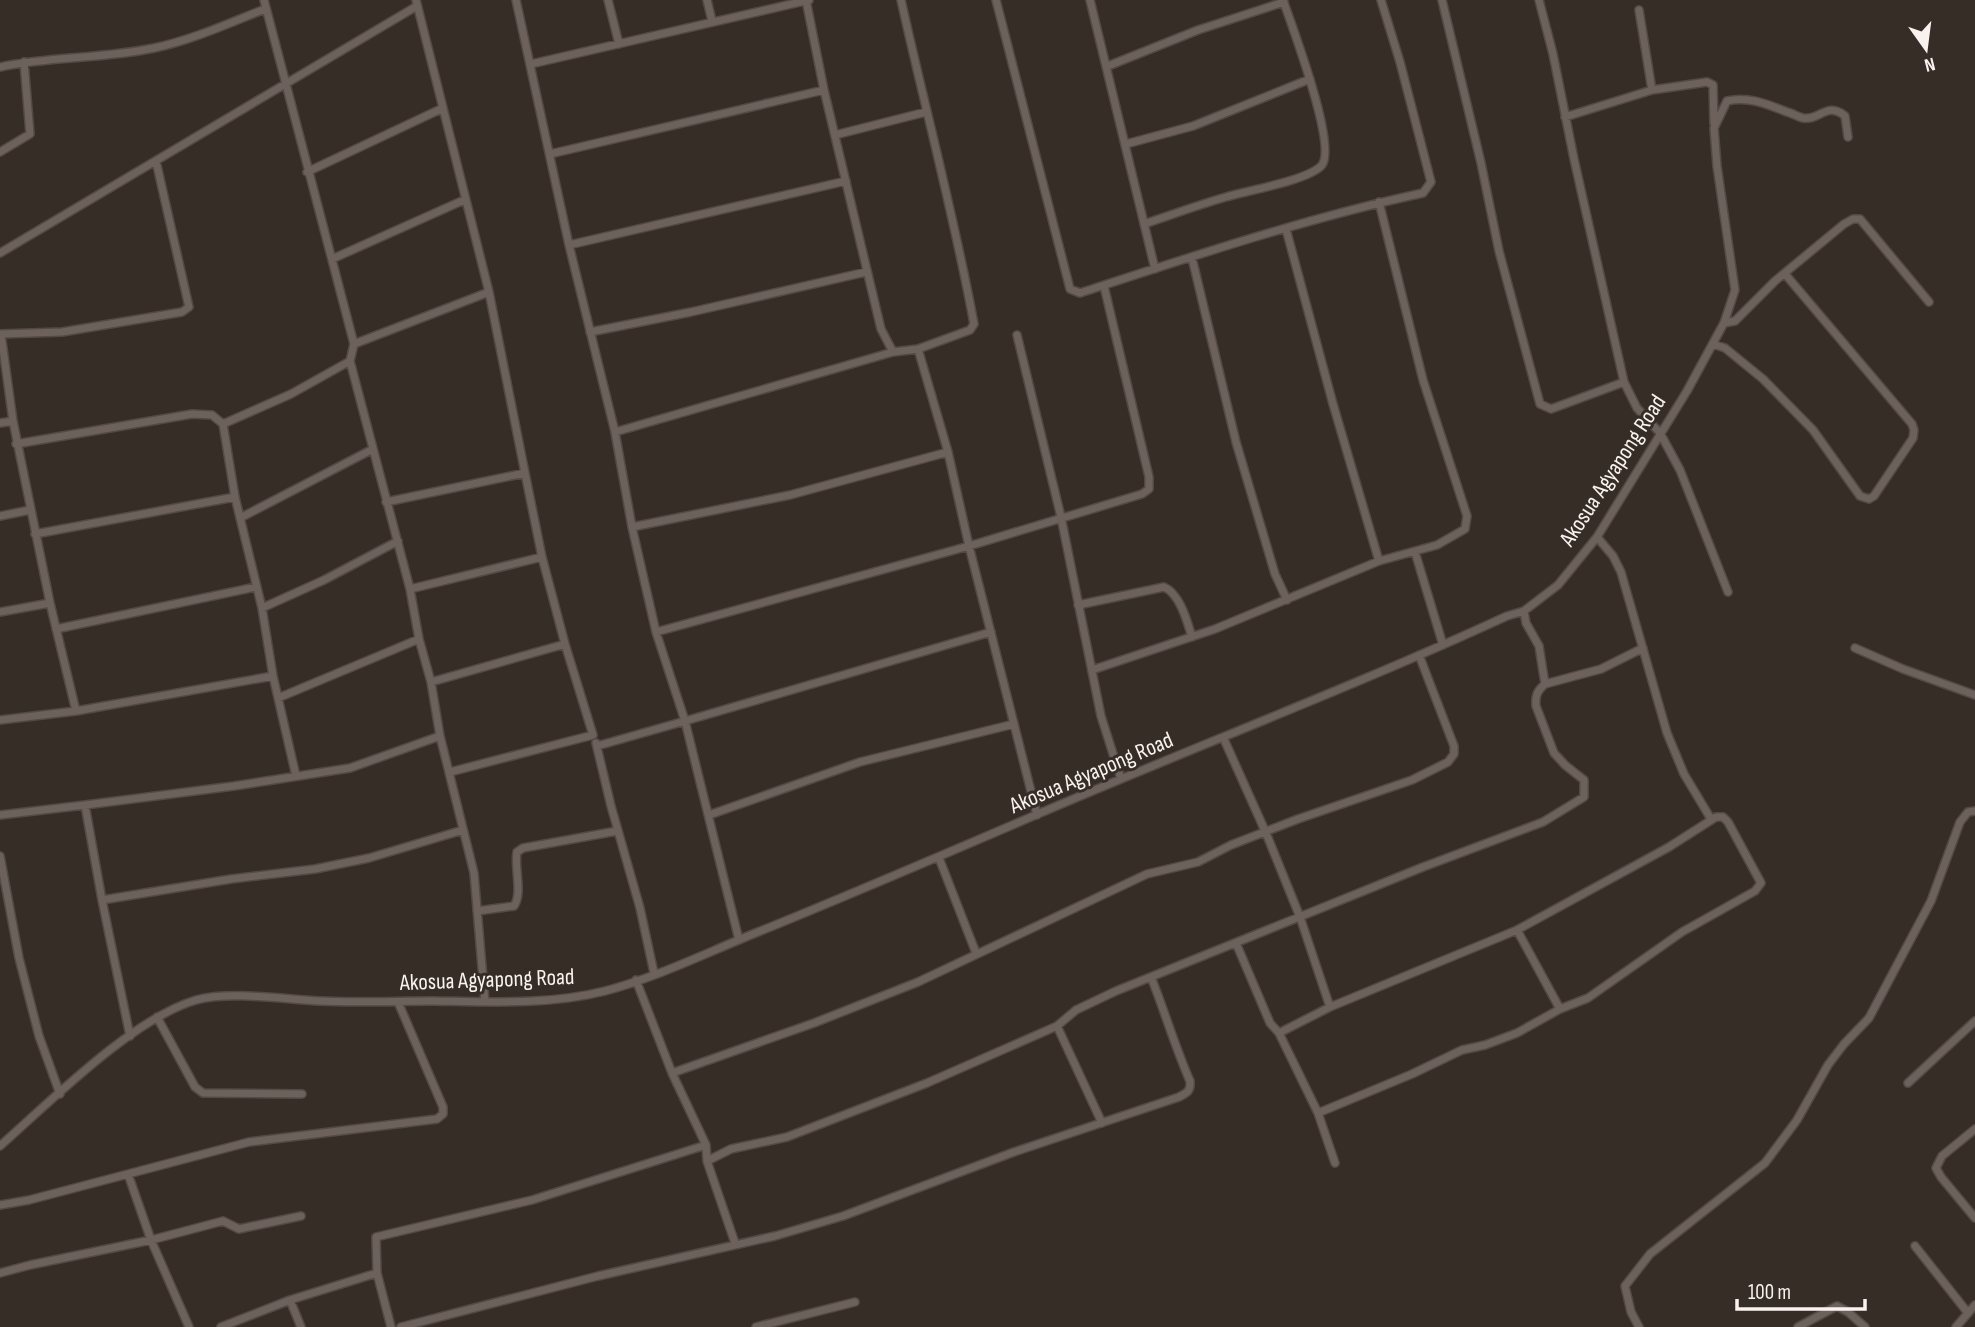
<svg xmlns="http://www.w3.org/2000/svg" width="1975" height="1327" viewBox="0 0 1975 1327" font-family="'Sofia Sans Condensed',sans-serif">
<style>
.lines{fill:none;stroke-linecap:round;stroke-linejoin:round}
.minor-casing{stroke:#524a46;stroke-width:10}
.minor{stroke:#6c625b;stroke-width:7}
.labels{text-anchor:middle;stroke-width:6;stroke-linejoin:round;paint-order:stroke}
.street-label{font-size:23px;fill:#f9f2ef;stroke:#362d27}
</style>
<rect width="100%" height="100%" fill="#362d27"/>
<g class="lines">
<!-- minor casing -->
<g class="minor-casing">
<path id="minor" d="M264 0 354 344 350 361 410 589 419 639 431 682 440 736 474 873 485 1002
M416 0 489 292 525 473
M516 0 569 245 615 432 632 527 656 632 685 721 991 632
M608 0 619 44
M707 0 712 21
M806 0 824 90 881 329 893 352 918 349 948 452 969 546 1037 815
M901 0C925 108 954 215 974 324L970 330 918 349
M996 0 1070 289 1080 293C1193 256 1307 218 1423 193L1431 182 1400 62 1381 0
M1090 0 1155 269
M1442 0 1481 163 1499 251 1540 404 1551 409 1624 382
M1539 0 1553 54 1574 159 1624 382 1637 408 1660 433 1680 470 1728 592
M1639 10 1652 90
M531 64 809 0
M1108 66 1198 30 1284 2
M0 67C51 56 103 59 154 48 192 40 229 23 265 9
M1565 117 1652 90 1707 82 1713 85 1714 123
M835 135 926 112
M1126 144 1193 126 1310 79
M0 152 30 134 24 62
M550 154 824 90
M307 172 443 108
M1144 224C1171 215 1198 205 1226 197 1246 191 1310 180 1322 165 1337 145 1292 26 1283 0
M1286 229 1333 404 1379 561
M569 245 846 181
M0 253 417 6
M1192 258 1236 442 1275 574 1287 600
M332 259 464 200
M1724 323 1735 321 1775 281 1844 224 1853 219H1860L1929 302
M590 332 691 312 866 272
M0 334 62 332 182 312 189 307 156 161
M1 334 13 421
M1017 335 1061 517 1101 716 1121 779
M354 344 489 292
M1713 344 1725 348 1763 379 1813 430 1860 496 1869 499 1874 496 1913 438 1914 430 1912 424 1785 274
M0 423 13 421 50 603 76 711
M223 424 291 394 350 361
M615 432 893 352
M16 444 192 414 212 415 223 424 235 497 262 608 273 676 296 776
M386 502 525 473 542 557 565 644 593 735 450 772
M0 516 30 510
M240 518 373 449
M632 527 790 495 948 452
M35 534 235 497
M1597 537 1613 556 1621 572 1667 733 1684 774 1711 819
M1415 552 1443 645
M410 589 542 557
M1078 605 1164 587C1180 594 1187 621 1192 637
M262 608 324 580 398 541
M1524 611 1526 623 1539 646 1545 684
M0 612 50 603
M56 629 256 587
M656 632 969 546 1142 494 1149 489V477L1104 286
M1855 648 1903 669 1975 695
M1092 670 1215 629 1379 561 1437 545 1465 529 1467 516 1423 380 1379 202
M431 682 565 644
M278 698 419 639
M0 720 76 711 273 676
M1223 737 1266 833 1300 917 1330 1007
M596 743 611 806 640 908 654 973
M597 746 685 721 739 940
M85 805 234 786 350 768 440 736
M0 815 85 805 102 900 130 1036
M709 815 860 762 1014 724
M0 856 19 958 39 1036 60 1094
M939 858 976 953
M102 900 231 879 315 869 369 858 463 830
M477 911 514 906C523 893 514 868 517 852L523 848 617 831
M1236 943 1270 1023 1279 1033 1318 1113 1335 1163
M636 980 672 1073 706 1145 707 1161 735 1243
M157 1017 195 1087 203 1093 302 1094
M1057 1026 1102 1123
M1279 1033 1330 1007 1517 930 1669 847 1716 817H1723L1728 822 1761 883 1755 891 1682 932 1588 998 1560 1009 1517 930
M672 1073 814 1023 918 982 1147 874 1198 862 1231 845 1298 819 1412 780 1448 762 1454 754V746L1419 655
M1908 1083 1975 1021
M1318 1113 1412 1074 1462 1050 1485 1045 1517 1033 1560 1009
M1975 1129 1942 1156 1936 1168 1941 1177 1975 1218
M0 1146C51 1101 132 1019 196 1000 229 991 283 999 319 1001 357 1003 395 1001 434 1001 490 1002 550 1005 605 991 658 977 708 952 758 932 852 894 945 854 1038 814 1194 747 1353 687 1507 616L1524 611 1558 585 1597 537 1687 391 1724 323 1735 290 1717 166 1714 128 1727 101C1749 96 1767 104 1787 112 1792 113 1798 117 1803 118 1820 121 1826 101 1845 116L1848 137
M707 1161 731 1149 787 1137 927 1083 1057 1026 1076 1010 1116 991 1423 867 1543 822 1584 797V780L1565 765 1554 753 1536 706C1535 696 1537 691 1545 684L1601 669 1643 648
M128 1174 249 1142 437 1119 443 1114V1107L398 1002
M0 1205 29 1200 128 1174 151 1240 223 1221 239 1229 301 1216
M1915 1246 1968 1313
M0 1273 30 1265 151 1240 189 1327
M290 1300 301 1327
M221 1327 290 1300 377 1273
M391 1327 377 1273 376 1237 532 1200 706 1145
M401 1327 598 1276 775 1236 843 1216 1014 1152 1179 1097C1187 1093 1191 1091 1190 1081 1175 1047 1165 1012 1151 977
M756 1327 855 1302
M1639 1327 1631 1312 1625 1286 1650 1254 1765 1163 1797 1120 1828 1065 1844 1044 1869 1018 1931 901 1960 822 1968 812 1975 811
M1798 1327 1837 1306 1848 1312 1865 1327
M1956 1327 1975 1305"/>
</g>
<!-- minor -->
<use href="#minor" class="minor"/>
</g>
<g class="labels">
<!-- street labels -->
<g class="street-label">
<text transform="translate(1612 470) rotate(-57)" y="8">Akosua Agyapong Road</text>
<text transform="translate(1091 772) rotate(-23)" y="8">Akosua Agyapong Road</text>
<text transform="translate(487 979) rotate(-2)" y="8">Akosua Agyapong Road</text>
</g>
</g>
<!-- north arrow -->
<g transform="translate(1926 49) rotate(166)" stroke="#362d27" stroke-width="5" paint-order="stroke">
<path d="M0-5L12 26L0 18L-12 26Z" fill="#f9f2ef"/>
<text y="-10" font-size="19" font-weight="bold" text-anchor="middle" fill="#f9f2ef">N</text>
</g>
<!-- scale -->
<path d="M1737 1299v10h128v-10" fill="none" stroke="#f9f2ef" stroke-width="3.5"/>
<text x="1748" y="1299" font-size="21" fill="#f9f2ef" stroke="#362d27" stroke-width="5" paint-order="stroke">100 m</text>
</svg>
